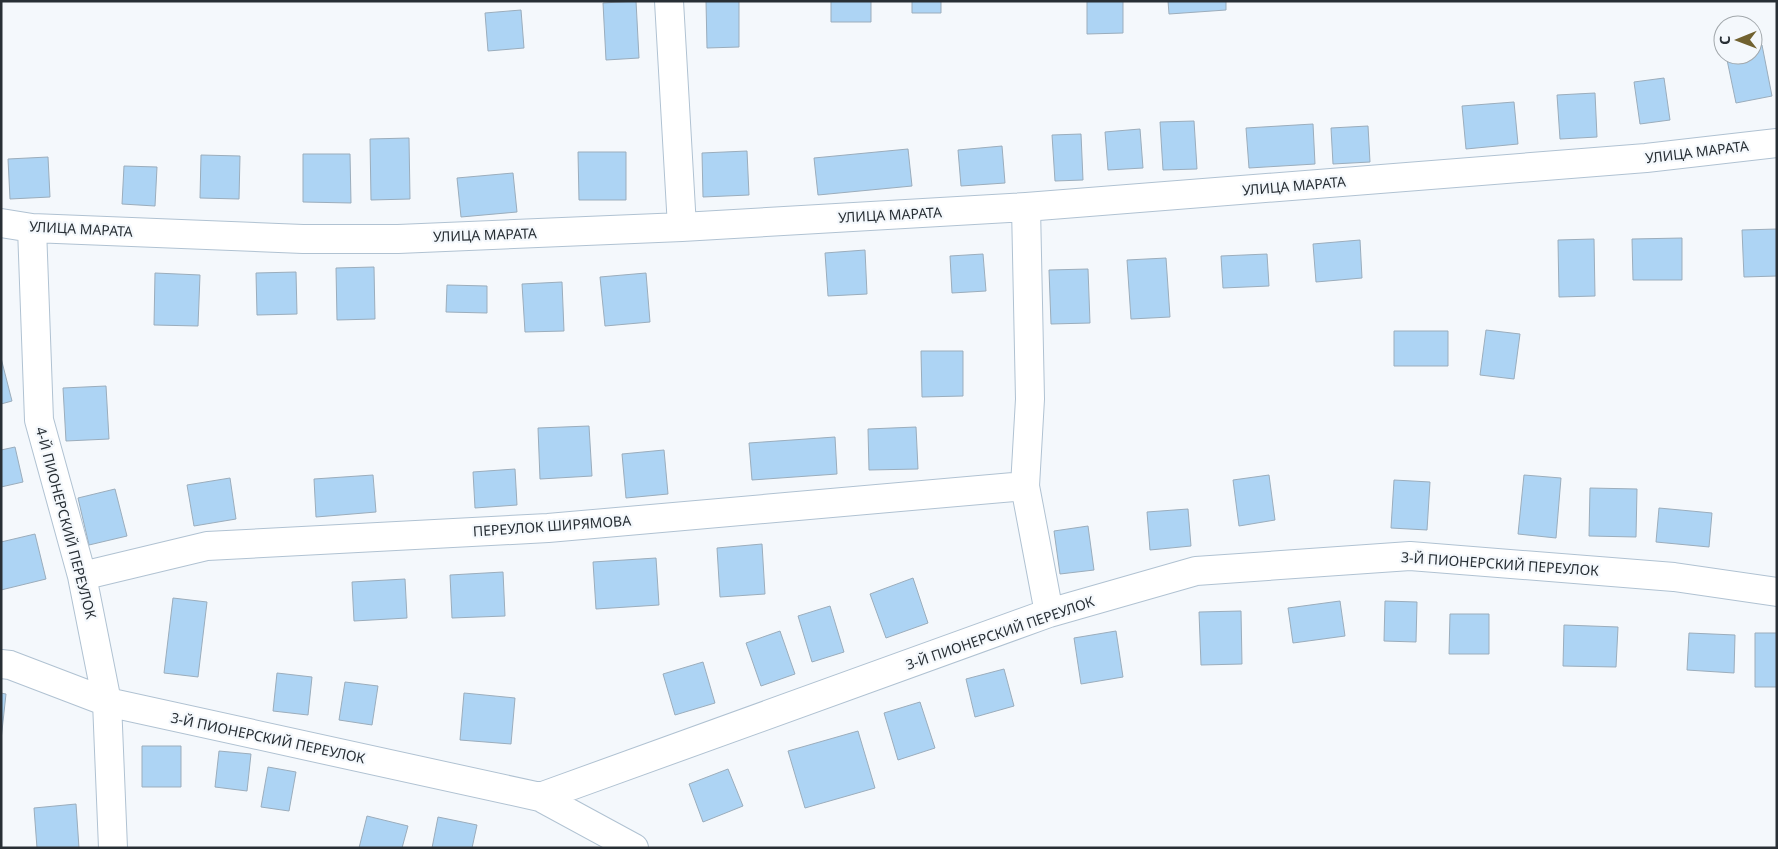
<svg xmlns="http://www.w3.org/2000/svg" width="1778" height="849" viewBox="0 0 1778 849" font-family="'Noto Sans',sans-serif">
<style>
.building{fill:#add4f4;stroke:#9badbc}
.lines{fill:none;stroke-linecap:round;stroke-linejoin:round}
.minor-casing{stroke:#b0c2d2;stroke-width:30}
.minor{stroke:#fff;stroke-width:28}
.labels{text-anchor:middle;stroke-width:4.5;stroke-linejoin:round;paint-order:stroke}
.street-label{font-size:14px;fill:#282f35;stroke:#f4f8fc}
</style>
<rect width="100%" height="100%" fill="#f4f8fc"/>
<!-- building -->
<path class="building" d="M636 1 639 58 606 60 603 3Z
M706 1H739V47L707 48Z
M831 1H871V22H831Z
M912 1H941V13H912Z
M1087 1H1123V33L1087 34Z
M1168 1H1226V10L1169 14Z
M521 10 524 48 488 51 485 13Z
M1762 45 1772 96 1736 103 1726 55H1753V47Z
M1664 78 1670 120 1640 124 1634 82Z
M1595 93 1597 137 1560 139 1557 95Z
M1514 102 1518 144 1466 149 1462 106Z
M1194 121 1197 169 1163 170 1160 122Z
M1313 124 1315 164 1249 168 1246 128Z
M1368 126 1370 162 1333 164 1331 128Z
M1140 129 1143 168 1108 170 1105 132Z
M1081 134 1083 180 1055 181 1052 135Z
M409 138 410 199 371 200 370 139Z
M1002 146 1005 183 961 186 958 150Z
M908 149 912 186 818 195 814 158Z
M747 151 749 195 703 197 702 153Z
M578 152H626V200H579Z
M303 154H350L351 203 303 202Z
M201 155 240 156 239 199 200 198Z
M48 157 50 197 10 199 8 159Z
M124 166 157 167 155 206 122 204Z
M513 173 517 212 461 217 457 178Z
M1777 229V276L1744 277 1742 230Z
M1682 238V280H1633L1632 239Z
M1594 239 1595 296 1559 297 1558 240Z
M1360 240 1362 278 1316 282 1313 244Z
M865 250 867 294 828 296 825 253Z
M983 254 986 291 952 293 950 256Z
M1267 254 1269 286 1223 288 1221 256Z
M1166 258 1170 317 1131 319 1127 260Z
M374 267 375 319 337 320 336 268Z
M1088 269 1090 323 1051 324 1049 270Z
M296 272 297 314 257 315 256 273Z
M155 273 200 275 198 326 154 325Z
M646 273 650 322 605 326 600 277Z
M562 282 564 331 525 332 522 284Z
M447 285 487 286V313L446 312Z
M1486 330 1520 334 1514 379 1480 375Z
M1394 331H1448V366H1394Z
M921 351H963V396L922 397Z
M1 358 12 401 1 404Z
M106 386 109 439 66 441 63 388Z
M589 426 592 476 540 479 538 428Z
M916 427 918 469 869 470 868 429Z
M835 437 837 474 752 480 749 443Z
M15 447 23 482 1 487V450Z
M664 450 668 494 626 498 622 454Z
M515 469 517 505 475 508 473 472Z
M373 475 376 512 316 517 314 479Z
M1269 475 1275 520 1239 526 1233 480Z
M1524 475 1561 478 1556 538 1518 534Z
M230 478 236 519 194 526 187 485Z
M1394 480 1430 482 1427 530 1391 528Z
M1590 488 1637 489 1636 537 1589 536Z
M115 489 127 536 89 545 78 498Z
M1659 508 1712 513 1709 547 1656 542Z
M1188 509 1191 546 1150 550 1147 512Z
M1088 526 1094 570 1060 574 1054 531Z
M35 534 46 579 1 590V542Z
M762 544 765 594 720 597 717 548Z
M656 558 659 605 596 609 593 562Z
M503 572 505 616 452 618 450 575Z
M913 578 928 623 886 638 870 594Z
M405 579 407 618 354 621 352 582Z
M173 598 207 602 198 677 164 673Z
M1340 601 1345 636 1293 643 1288 608Z
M1385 601 1417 602 1416 642 1384 641Z
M830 606 844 652 812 662 798 616Z
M1241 611 1242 664 1201 665 1199 612Z
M1450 614H1489V654H1449Z
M1564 625 1618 627 1616 667 1563 666Z
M780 631 795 674 761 686 746 643Z
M1116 631 1123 677 1081 684 1074 638Z
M1689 633 1735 635 1734 673 1687 670Z
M1755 633H1777V687H1755Z
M703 662 715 703 675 715 663 674Z
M1004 669 1014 706 975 717 966 679Z
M277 673 312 677 308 715 273 711Z
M345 682 378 686 372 725 339 720Z
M1 693 6 694 1 740Z
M464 693 515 698 511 744 460 740Z
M920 702 935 748 898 760 884 713Z
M858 731 875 788 805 808 788 751Z
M142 746H181V787H142Z
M219 751 251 754 247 791 215 787Z
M268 767 296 772 289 811 261 807Z
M728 769 743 806 703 822 689 784Z
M76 804 79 848H37L34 808Z
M367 816 408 826 402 848H359Z
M438 817 477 825 472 848H432Z"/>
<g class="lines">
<!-- minor casing -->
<g class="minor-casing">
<path id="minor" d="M669 1 682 227
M1026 207 1030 399 1025 486 1049 613
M1 223 32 228 303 239H398L682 227 1026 207 1646 158 1777 143
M32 228 39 420 82 576 107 702 113 848
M82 576 207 546 548 528 1025 486
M1 664 10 665 107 702 540 797 634 848
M540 797 1049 613 1196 571 1410 556 1674 577 1777 592"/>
</g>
<!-- minor -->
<use href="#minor" class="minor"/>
</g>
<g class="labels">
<!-- street labels -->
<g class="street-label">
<text transform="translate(1697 152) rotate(-7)" y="5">УЛИЦА МАРАТА</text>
<text transform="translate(1294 186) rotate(-5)" y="5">УЛИЦА МАРАТА</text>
<text transform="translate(890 215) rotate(-3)" y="5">УЛИЦА МАРАТА</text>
<text transform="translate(81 229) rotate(3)" y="5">УЛИЦА МАРАТА</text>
<text transform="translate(485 235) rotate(-2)" y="5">УЛИЦА МАРАТА</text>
<text transform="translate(66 523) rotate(75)" y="5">4-Й ПИОНЕРСКИЙ ПЕРЕУЛОК</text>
<text transform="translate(552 526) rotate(-4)" y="5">ПЕРЕУЛОК ШИРЯМОВА</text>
<text transform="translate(1500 564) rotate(4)" y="5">3-Й ПИОНЕРСКИЙ ПЕРЕУЛОК</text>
<text transform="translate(1000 633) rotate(-19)" y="5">3-Й ПИОНЕРСКИЙ ПЕРЕУЛОК</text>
<text transform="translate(268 738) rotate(12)" y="5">3-Й ПИОНЕРСКИЙ ПЕРЕУЛОК</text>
</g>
</g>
<!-- border -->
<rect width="1778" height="849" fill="none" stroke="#282f35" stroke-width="5"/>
<!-- north arrow -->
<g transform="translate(1738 40) rotate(269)"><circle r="24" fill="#f4f8fc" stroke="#a2a8ac"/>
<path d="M0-4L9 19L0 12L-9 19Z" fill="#716230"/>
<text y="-8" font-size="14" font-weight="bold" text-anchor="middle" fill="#282f35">С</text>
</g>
</svg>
